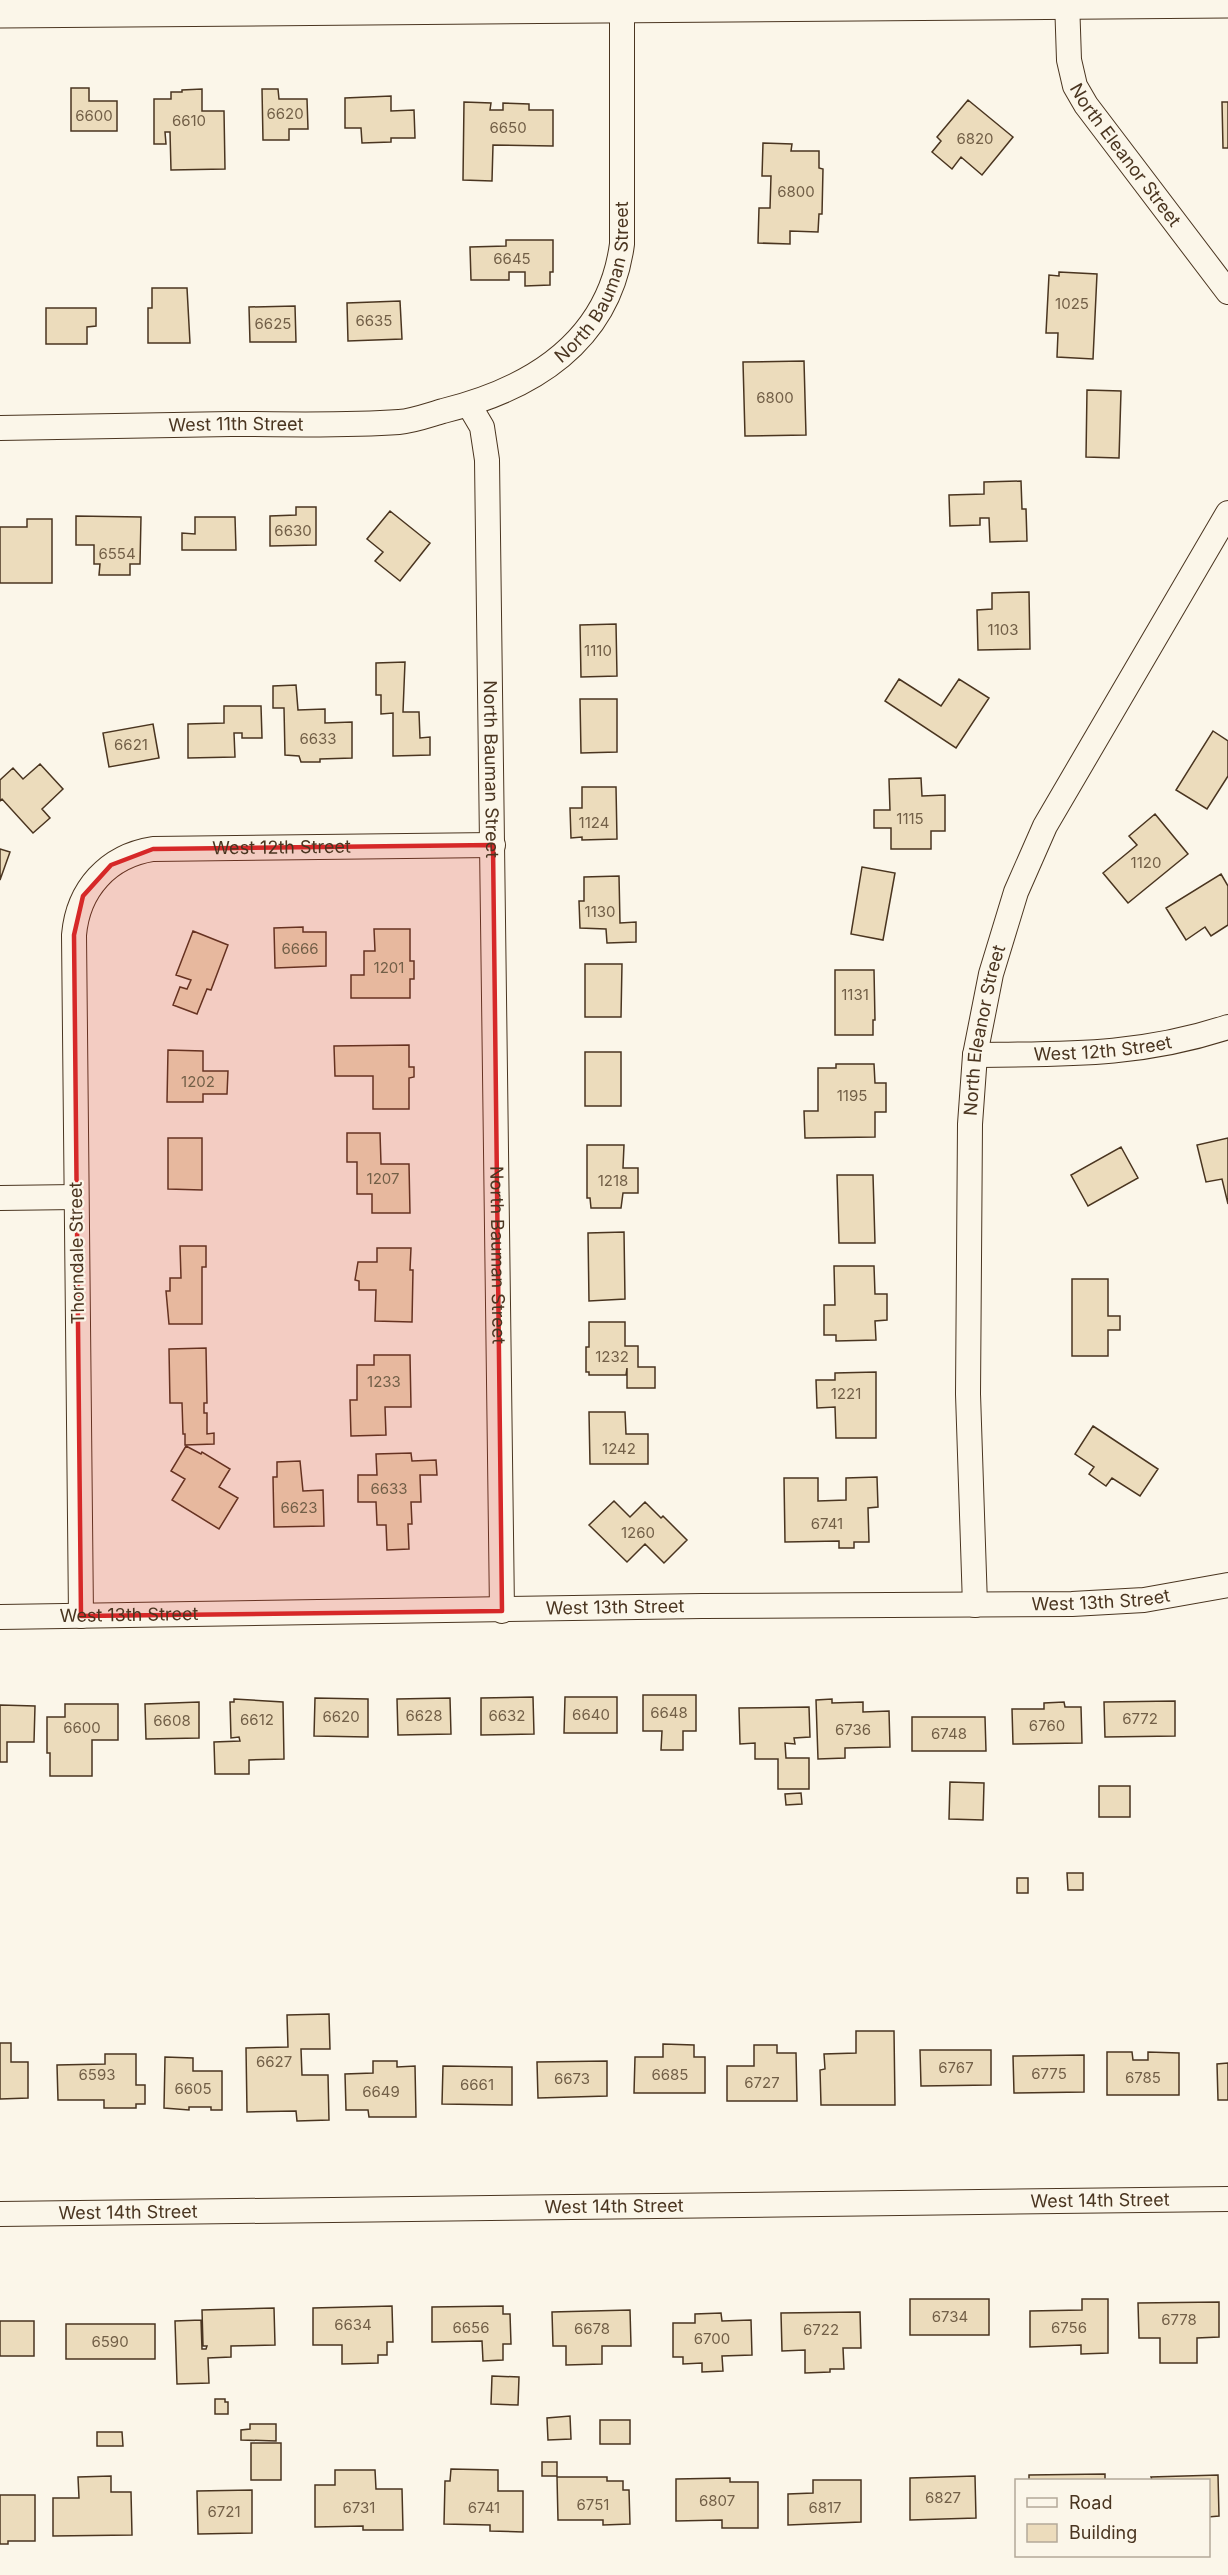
<svg xmlns="http://www.w3.org/2000/svg" width="1228" height="2575" viewBox="0 0 1228 2575" font-family="Inter,sans-serif">
<style>
.building{fill:#ecdcbc;stroke:#4a3520;stroke-width:1.5}
.lines{fill:none;stroke-linecap:round;stroke-linejoin:round}
.street-casing{stroke:#4a3520;stroke-width:26}
.primary-casing{stroke:#4a3520;stroke-width:35}
.street{stroke:#fbf6e9;stroke-width:24}
.primary{stroke:#fbf6e9;stroke-width:33}
.marked{fill:#d62828;fill-opacity:0.2;stroke:#d62828;stroke-width:4.5;stroke-linejoin:round}
.labels{text-anchor:middle;stroke-width:4.5;stroke-linejoin:round;paint-order:stroke}
.number-label{font-size:15px;fill:#725f47}
.street-label{font-size:18px;fill:#4a3520;stroke:#fbf6e9}
</style>
<rect width="100%" height="100%" fill="#fbf6e9"/>
<!-- building -->
<path class="building" d="M71 88H89V101H117V131H71Z
M202 89V111H224L225 169 171 170 170 132H165L166 144H154V99H171V92H182V90Z
M262 89H278L279 99H307L308 129H289V140H263Z
M391 96V111L414 110 415 138H391V142L362 143 361 128H345V98Z
M968 100 1013 137 982 175 961 157 952 169 932 152 941 141 937 137Z
M464 102 491 103 490 110H503V103L529 104V110H553V146L493 145 492 181 463 180Z
M1222 102H1228V148H1223Z
M763 143 792 144 791 151H819V168L823 169 822 214H819L818 232 790 231V244L758 243 759 208H770L771 176H762Z
M506 240H553V272H550V285L525 286V272H509V280H471L470 247 506 246Z
M1059 272 1097 274 1093 359 1057 357 1058 333H1046L1049 275 1059 276Z
M152 288H187L190 343H148V308H152Z
M400 301 402 339 348 341 347 303Z
M295 306 296 342H250L249 307Z
M46 308H96V326L87 327V344H46Z
M804 361 806 435 745 436 743 362Z
M1087 390 1121 391 1119 458 1086 457Z
M1021 481 1022 509H1026L1027 541 990 542 989 518H980V525L950 526 949 495 984 494V482Z
M296 507H316V545L270 546V516L296 515Z
M390 511 430 543 400 581 375 561 383 552 367 539Z
M76 516 141 517 140 564H130V575H99L100 564H94V545H76Z
M195 517H235L236 550H182V533L195 534Z
M27 519H52V583H0V527H27Z
M1029 592 1030 649 978 650 977 610 992 609V593Z
M616 624 617 676 581 677 580 625Z
M405 662 403 712H419L420 738 430 737V755L393 756V713L381 714V695H376V663Z
M899 679 941 706 959 679 989 698 956 748 885 701Z
M296 685 298 710 325 709V723L352 722V758L320 759V762H301L299 756 285 755 284 708H273V686Z
M580 699H617V752L581 753Z
M224 706H261L262 738H242V733H234L235 757 188 758V724L224 723Z
M153 724 159 758 109 767 103 733Z
M1213 731 1228 741V776L1207 809 1176 790Z
M40 764 63 789 42 809 50 818 33 833 2 799 0 801V780L13 768 23 779Z
M921 778 922 796 945 795V831H931V849H891V828H874V810H890L889 779Z
M582 787H616L617 839 582 840V837L571 838 570 808H582Z
M1155 814 1188 854 1128 903 1103 873 1137 845 1129 836Z
M0 849 10 852 0 880Z
M862 867 895 873 883 940 851 934Z
M1221 874 1228 886V925L1211 936 1205 927 1186 940 1166 908Z
M619 876 620 923 636 922V942L607 943 606 929 580 928 579 901H584V877Z
M303 927V932H326V966L275 968 274 928Z
M374 929H410V961H414V979H410V998H351V975H364V951H375Z
M193 931 228 945 211 990 207 989 197 1014 173 1005 180 987 187 989 191 980 176 975Z
M585 964H622L621 1017H585Z
M835 970H874L875 1020H873V1035H835Z
M409 1045V1067H414V1077L409 1078V1109H373V1076H335L334 1046Z
M168 1050 203 1051V1071H228L227 1094H203V1102H167Z
M585 1052H621V1106H585Z
M836 1064H874L875 1083H886V1112H875V1137L805 1138 804 1111H818V1068H836Z
M347 1133H380L381 1164H409L410 1213H372V1194H357V1162H347Z
M168 1138H202V1190L168 1189Z
M1228 1138V1204L1222 1179 1206 1182 1197 1145Z
M587 1145H624L623 1168H638V1193H623L621 1208H591L590 1198H587Z
M1121 1147 1138 1178 1088 1206 1071 1175Z
M837 1175H873L875 1243H839Z
M624 1232 625 1299 589 1301 588 1233Z
M180 1246H206V1267H202V1324H169L166 1291H170V1278H181Z
M377 1248H411L410 1270H413L412 1322 375 1321 376 1290H359V1281L355 1280 358 1262H377Z
M834 1266H874L875 1294H887V1320L875 1321 876 1340 836 1341V1335H824V1305H835Z
M1072 1279H1108V1316H1120V1330H1108V1356H1072Z
M589 1322H625V1346H638V1367H655V1388H627V1368L626 1375H589V1372H586V1347H589Z
M206 1348 207 1403H204V1413H207V1434L214 1433V1444L185 1445V1434H183L182 1403H170L169 1349Z
M374 1355H410L411 1407H385L386 1435 351 1436 350 1400H357V1365H374Z
M876 1372V1438H836L835 1407 817 1408 816 1380H835V1373Z
M589 1412H625L626 1434H648V1464H590Z
M1093 1426 1158 1469 1140 1496 1112 1478 1106 1486 1089 1474 1094 1467 1075 1454Z
M186 1446 201 1454 202 1452 230 1469 219 1487 238 1498 219 1529 172 1500 185 1479 171 1471Z
M411 1453 412 1461 436 1460 437 1475H420L421 1502H411L412 1524H408L409 1549 387 1550 386 1525H377L376 1502H358V1475H377L376 1454Z
M300 1461 303 1491 323 1490 324 1526 274 1527 273 1477H277V1462Z
M877 1477 878 1507 868 1508 869 1542H854V1548H839V1541L785 1542 784 1478H818V1501L846 1500V1478Z
M614 1501 630 1517 645 1502 661 1518 663 1516 687 1540 664 1563 645 1544 627 1562 589 1525Z
M643 1695H696V1731H683V1750H661L662 1731H643Z
M533 1697 534 1734 481 1735V1698Z
M565 1697H617V1733H564Z
M315 1698 368 1699V1737L314 1736Z
M450 1698 451 1734 398 1735 397 1699Z
M234 1699 283 1702 284 1759 249 1760V1774H215L214 1742 240 1741 239 1737 231 1738 230 1702H234Z
M832 1699V1703L863 1702V1712L889 1711 890 1747 845 1748V1758L818 1759 816 1700Z
M1175 1701V1736L1105 1737 1104 1702Z
M199 1702V1738L146 1739 145 1704Z
M1064 1702 1065 1707H1081L1082 1743 1013 1744 1012 1709H1044V1703Z
M65 1704H118V1740H92V1776H50V1753H47V1717H65Z
M0 1705 35 1706 34 1742H7V1762H0Z
M809 1707 810 1737 794 1738 795 1744 785 1743 786 1758H809V1789H778V1759H755V1743L740 1744 739 1708Z
M912 1717H985L986 1751H912Z
M950 1782 984 1783 983 1820 949 1819Z
M1099 1786H1130V1817H1099Z
M801 1793 802 1804 786 1805 785 1794Z
M1067 1873H1083V1890H1068Z
M1017 1878H1028V1893H1017Z
M329 2014 330 2049H301L302 2075H328L329 2120 297 2121 296 2111 247 2112 246 2048 288 2047 287 2015Z
M856 2031H894L895 2105H821L820 2070 825 2069 824 2054 856 2053Z
M0 2043H11V2062H28V2098L0 2099Z
M663 2044 694 2045V2057H705V2093H634L635 2057H663Z
M754 2045H777V2053H796L797 2101H727V2066H754Z
M920 2050H991V2085L921 2086Z
M1107 2052H1132L1133 2060H1148V2052L1179 2053V2095H1107Z
M105 2054H136V2085H145V2104H136V2108H104V2100H58L57 2065 105 2064Z
M1084 2055V2092L1014 2093 1013 2056Z
M165 2057 193 2058V2071H222V2110H211V2107H189V2110L164 2108Z
M373 2061H397V2067L415 2066 416 2117H369L368 2110H346L345 2074 373 2073Z
M607 2061V2096L538 2098 537 2062Z
M1228 2063V2100H1218L1217 2064Z
M443 2066 512 2067V2105L442 2104Z
M910 2299H989V2335H910Z
M1082 2299H1108V2353L1081 2354V2345L1030 2347V2311L1082 2310Z
M1219 2302V2337L1197 2338V2363H1160V2338H1139L1138 2303Z
M392 2306 393 2342H387V2355H378V2363L342 2364V2345H313V2308Z
M503 2306V2314H510L511 2344H503V2360L483 2361 482 2341 432 2342V2307Z
M274 2308 275 2345 231 2346V2357L208 2358 209 2383 177 2384 175 2321 201 2320 202 2349H206L207 2346H203L202 2310Z
M630 2310 631 2346H602V2364L566 2365V2346H553L552 2312Z
M860 2312 861 2348H843L844 2369H830V2372L805 2373V2350L782 2351 781 2313Z
M721 2313 722 2321 751 2320 752 2355 722 2356 723 2371 702 2372V2363L683 2364V2357H673V2323H695V2314Z
M0 2321H34V2356H0Z
M66 2324H155V2359H66Z
M492 2376 519 2377 518 2405 491 2404Z
M215 2399H225V2402H228V2414H215Z
M570 2416 571 2439 548 2440 547 2418Z
M600 2420H630V2444H600Z
M250 2424H276V2441L241 2440V2430L250 2429Z
M97 2432H122L123 2446H97Z
M251 2443H281V2480H251Z
M542 2462H557V2476H542Z
M451 2469 498 2470V2491H523V2532L490 2531V2525L444 2524 445 2481H450Z
M335 2470H375L376 2489H402L403 2530H363V2526L315 2527V2485H335Z
M1105 2474V2480H1029V2475Z
M1218 2475 1219 2516 1208 2517V2480H1152L1151 2477Z
M111 2476V2492H131L132 2535 53 2536V2498H79L78 2477Z
M975 2476 976 2518 910 2520V2478Z
M557 2477H607V2481H623V2490H629L630 2524 603 2525V2520H558Z
M730 2478V2482H758V2528H722V2520L676 2521V2479Z
M813 2480H861V2522L788 2525V2494L813 2493Z
M252 2490V2533L198 2534 197 2491Z
M0 2495H35V2541H8V2544H0Z"/>
<g class="lines">
<!-- street casing -->
<g class="street-casing">
<g id="street">
<path id="s1" d="M1067 0 1069 60 1075 86 1086 105 1228 292"/>
<path id="s2" d="M469 405 482 427 487 460 502 1611"/>
<path id="s3" d="M0 428C77 427 154 426 231 424 287 424 344 426 399 422 413 421 429 415 443 411 532 389 609 342 622 244V6"/>
<path id="s4" d="M975 1055C1067 1054 1140 1056 1228 1027"/>
<path d="M0 1198 76 1197"/>
<path id="s5" d="M975 1605 968 1394 970 1124 975 1055 991 974 1016 892 1045 826 1228 513"/>
<path id="s6" d="M81 1616 74 935C78 889 108 856 153 849L493 845"/>
<path id="s7" d="M0 1617 702 1606 1072 1604 1144 1600 1228 1585"/>
<path id="s8" d="M0 2214 1228 2199"/>
</g>
</g>
<!-- primary casing -->
<g class="primary-casing">
<path id="primary" d="M0 11 1228 1"/>
</g>
<!-- street -->
<use href="#street" class="street"/>
<!-- primary -->
<use href="#primary" class="primary"/>
</g>
<!-- marked area -->
<path class="marked" d="M493 845 502 1611 81 1616 74 935 83 896 111 865 153 849Z"/>
<g class="labels">
<!-- number labels -->
<g class="number-label">
<text x="285" y="119">6620</text>
<text x="94" y="121">6600</text>
<text x="189" y="126">6610</text>
<text x="508" y="133">6650</text>
<text x="975" y="144">6820</text>
<text x="796" y="197">6800</text>
<text x="512" y="264">6645</text>
<text x="1072" y="309">1025</text>
<text x="374" y="326">6635</text>
<text x="273" y="329">6625</text>
<text x="775" y="403">6800</text>
<text x="293" y="536">6630</text>
<text x="117" y="559">6554</text>
<text x="1003" y="635">1103</text>
<text x="598" y="656">1110</text>
<text x="318" y="744">6633</text>
<text x="131" y="750">6621</text>
<text x="910" y="824">1115</text>
<text x="594" y="828">1124</text>
<text x="1146" y="868">1120</text>
<text x="600" y="917">1130</text>
<text x="300" y="954">6666</text>
<text x="389" y="973">1201</text>
<text x="855" y="1000">1131</text>
<text x="198" y="1087">1202</text>
<text x="852" y="1101">1195</text>
<text x="383" y="1184">1207</text>
<text x="613" y="1186">1218</text>
<text x="612" y="1362">1232</text>
<text x="384" y="1387">1233</text>
<text x="846" y="1399">1221</text>
<text x="619" y="1454">1242</text>
<text x="389" y="1494">6633</text>
<text x="299" y="1513">6623</text>
<text x="827" y="1529">6741</text>
<text x="638" y="1538">1260</text>
<text x="669" y="1718">6648</text>
<text x="591" y="1720">6640</text>
<text x="424" y="1721">6628</text>
<text x="507" y="1721">6632</text>
<text x="341" y="1722">6620</text>
<text x="1140" y="1724">6772</text>
<text x="257" y="1725">6612</text>
<text x="172" y="1726">6608</text>
<text x="1047" y="1731">6760</text>
<text x="82" y="1733">6600</text>
<text x="853" y="1735">6736</text>
<text x="949" y="1739">6748</text>
<text x="274" y="2067">6627</text>
<text x="956" y="2073">6767</text>
<text x="1049" y="2079">6775</text>
<text x="97" y="2080">6593</text>
<text x="670" y="2080">6685</text>
<text x="1143" y="2083">6785</text>
<text x="572" y="2084">6673</text>
<text x="762" y="2088">6727</text>
<text x="477" y="2090">6661</text>
<text x="193" y="2094">6605</text>
<text x="381" y="2097">6649</text>
<text x="950" y="2322">6734</text>
<text x="1179" y="2325">6778</text>
<text x="353" y="2330">6634</text>
<text x="471" y="2333">6656</text>
<text x="1069" y="2333">6756</text>
<text x="592" y="2334">6678</text>
<text x="821" y="2335">6722</text>
<text x="712" y="2344">6700</text>
<text x="110" y="2347">6590</text>
<text x="943" y="2503">6827</text>
<text x="717" y="2506">6807</text>
<text x="593" y="2510">6751</text>
<text x="359" y="2513">6731</text>
<text x="484" y="2513">6741</text>
<text x="825" y="2513">6817</text>
<text x="224" y="2517">6721</text>
</g>
<!-- street labels -->
<g class="street-label">
<text dy="6" stroke="none"><textPath href="#s1" startOffset="172">North Eleanor Street</textPath></text>
<text dy="6" stroke="none"><textPath href="#s3" startOffset="660">North Bauman Street</textPath></text>
<text dy="6" stroke="none"><textPath href="#s3" startOffset="236">West 11th Street</textPath></text>
<text dy="6" stroke="none"><textPath href="#s2" startOffset="368">North Bauman Street</textPath></text>
<text dy="6" stroke="none"><textPath href="#s6" startOffset="936">West 12th Street</textPath></text>
<text dy="6" stroke="none"><textPath href="#s5" startOffset="576">North Eleanor Street</textPath></text>
<text dy="6" stroke="none"><textPath href="#s4" startOffset="128">West 12th Street</textPath></text>
<text transform="translate(77 1253) rotate(-91)" y="6">Thorndale Street</text>
<text dy="6" stroke="none"><textPath href="#s2" startOffset="854">North Bauman Street</textPath></text>
<text dy="6" stroke="none"><textPath href="#s7" startOffset="1101">West 13th Street</textPath></text>
<text dy="6" stroke="none"><textPath href="#s7" startOffset="615">West 13th Street</textPath></text>
<text dy="6" stroke="none"><textPath href="#s7" startOffset="129">West 13th Street</textPath></text>
<text dy="6" stroke="none"><textPath href="#s8" startOffset="1100">West 14th Street</textPath></text>
<text dy="6" stroke="none"><textPath href="#s8" startOffset="614">West 14th Street</textPath></text>
<text dy="6" stroke="none"><textPath href="#s8" startOffset="128">West 14th Street</textPath></text>
</g>
</g>
<!-- legend -->
<rect x="1015" y="2479" width="195" height="78" fill="#fbf6e9" stroke="#b4a999" stroke-width="1.5"/>
<rect x="1027" y="2498" width="30" height="9" fill="#fbf6e9" stroke="#b4a999" stroke-width="1.5"/>
<text x="1069" y="2509" font-size="18" fill="#4a3520">Road</text>
<rect x="1027" y="2524" width="30" height="18" fill="#ecdcbc" stroke="#b4a999" stroke-width="1.5"/>
<text x="1069" y="2539" font-size="18" fill="#4a3520">Building</text>
</svg>
